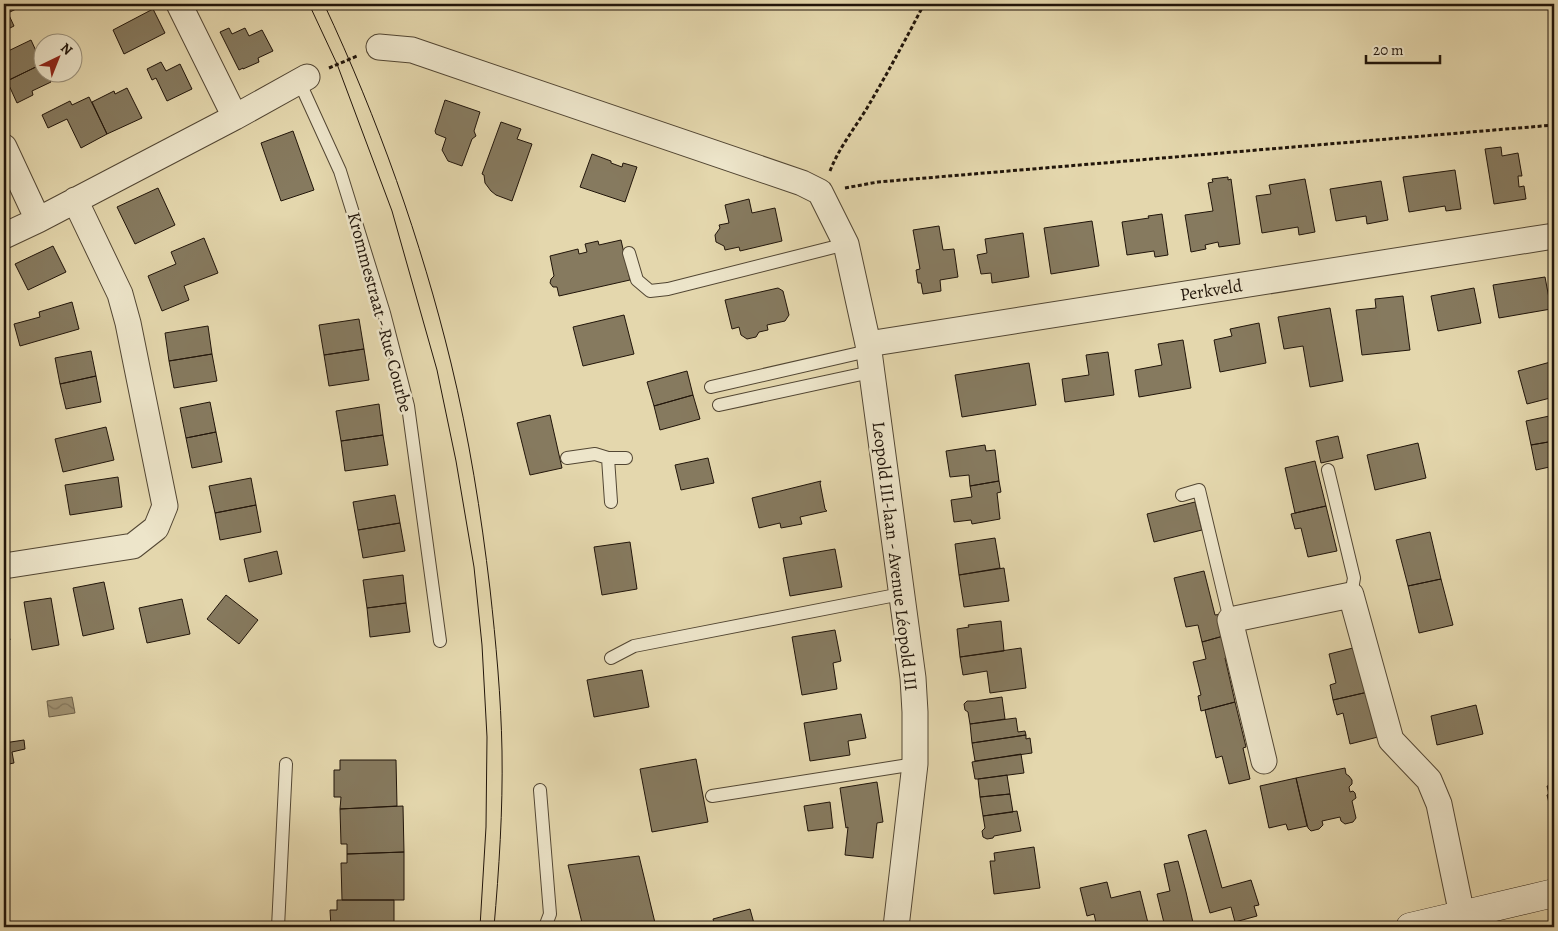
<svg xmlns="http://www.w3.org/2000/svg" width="1558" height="931" viewBox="0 0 1558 931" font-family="Alegreya,serif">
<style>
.water{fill:url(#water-waves);stroke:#6e624b}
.building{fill:#867a5f;stroke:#21150a}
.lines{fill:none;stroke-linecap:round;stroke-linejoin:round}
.lane-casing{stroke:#524633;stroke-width:14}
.street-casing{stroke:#524633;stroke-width:27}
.secondary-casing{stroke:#21150a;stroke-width:29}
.path{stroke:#21150a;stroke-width:3;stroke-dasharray:4 2.5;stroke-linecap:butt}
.lane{stroke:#ede5ca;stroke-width:12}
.street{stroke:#ede5ca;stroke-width:25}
.secondary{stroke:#ede5ca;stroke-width:28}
.tram{stroke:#21150a;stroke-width:1}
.labels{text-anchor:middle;stroke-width:5;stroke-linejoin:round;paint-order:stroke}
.street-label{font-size:18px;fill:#21150a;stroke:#ede5ca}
</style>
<defs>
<pattern id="water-waves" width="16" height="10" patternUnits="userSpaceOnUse" patternTransform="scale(1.25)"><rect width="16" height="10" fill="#a29576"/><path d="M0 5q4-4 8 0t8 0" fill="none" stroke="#84785f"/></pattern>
</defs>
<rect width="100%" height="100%" fill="#e4d7ad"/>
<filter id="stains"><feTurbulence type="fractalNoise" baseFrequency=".004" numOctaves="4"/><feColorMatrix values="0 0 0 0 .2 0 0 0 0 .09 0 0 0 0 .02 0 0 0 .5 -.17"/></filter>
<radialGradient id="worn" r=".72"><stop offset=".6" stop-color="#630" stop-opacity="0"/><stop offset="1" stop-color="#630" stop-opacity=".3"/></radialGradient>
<!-- water -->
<path class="water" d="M72 697 75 713 49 717 47 701Z"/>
<!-- building -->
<path class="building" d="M4 4H16L18 8 8 13 14 26 4 31Z
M153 9 165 33 124 54 113 30Z
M229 28 232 34 245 28 249 36 262 30 273 51 258 58 259 62 243 69V68L239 70 220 32Z
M31 40 42 64 7 81 4 75V53Z
M161 62 166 71 180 64 192 89 167 101 156 78 152 80 147 69Z
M42 64V72H46L51 82 32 91 33 95 17 103 7 81Z
M127 88 142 118 107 134 92 102 114 91 115 94Z
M89 97 107 134 81 148 67 119 48 128 42 115 70 101 72 105Z
M445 100 480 112 474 131 476 136 472 139 462 166 448 161 442 150 446 138 436 134 435 131Z
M501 122 521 129 517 139 532 144 512 201 496 195 491 191 485 183 484 175 482 174Z
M293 131 314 190 281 201 261 143Z
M1501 147 1502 156 1518 153 1522 176H1518L1519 187 1524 186 1526 199 1494 204 1485 149Z
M592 154 611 161V163L622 167 623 163 637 167 625 202 580 187Z
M1455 170 1461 209 1446 211 1445 206 1409 212 1403 177Z
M1228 177V180L1231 179 1240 244 1219 247 1218 242 1205 245 1206 249 1191 252 1185 215 1213 211 1208 183 1213 182 1212 179Z
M1305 179 1315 232 1299 235 1298 227 1262 233 1256 196 1271 194 1269 185Z
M1381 181 1388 220 1367 224 1366 216 1336 221 1330 189Z
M158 188 175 225 135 244 117 207Z
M749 199 752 213 775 208 782 241 740 251 739 247 725 250 724 246 716 242 715 235 720 228 719 225 729 223 725 205Z
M1162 214 1168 255 1155 257 1154 251 1127 255 1122 222 1149 218 1148 216Z
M1092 221 1099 266 1051 274 1044 228Z
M939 226 943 250 954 249 958 277 940 280 941 291 923 294 921 283H918L916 270 920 269 913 230Z
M1023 233 1029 277 992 283 991 273 981 274 977 255 987 253 985 239Z
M204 238 218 273 184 286 189 300 162 311 148 276 176 264 171 252Z
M621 240 630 280 559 296 557 287H553L550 283 551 279 554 276 550 256 578 249 579 254 587 252 585 244 598 241 599 245Z
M53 246 66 272 28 290 15 264Z
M1545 277 1551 309 1499 318 1493 285Z
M778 288 783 291 789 315 785 321 767 325 768 330 759 332 756 337 747 339 741 335 739 327 732 329 725 300Z
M1474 288 1481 323 1438 331 1431 296Z
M1403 296 1410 350 1362 355 1356 310 1376 308 1375 299Z
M72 302 79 329 20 346 14 324 40 317 39 312Z
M1330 308 1343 381 1310 387 1303 346 1284 349 1278 317Z
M624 315 634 354 583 366 573 327Z
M359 319 364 349 324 355 319 325Z
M1259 323 1266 363 1220 372 1214 340 1232 336 1230 329Z
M208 326 212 354 169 361 165 333Z
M1183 340 1191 388 1139 397 1135 370 1162 365 1158 344Z
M364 349 369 380 329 386 324 355Z
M91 351 96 376 60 384 55 358Z
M1108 352 1114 395 1065 402 1062 379 1089 375 1086 355Z
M212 354 217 381 174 388 169 361Z
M1554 361V397L1527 404 1518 371Z
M1029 363 1036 405 962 417 955 375Z
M687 371 693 395 654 406 647 382Z
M96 376 101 402 66 409 60 384Z
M693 395 700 419 660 430 654 406Z
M210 402 216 432 186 438 180 408Z
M379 404 383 435 341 441 336 411Z
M550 415 562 468 530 475 517 423Z
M1554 415V441L1531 445 1526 421Z
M106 427 114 460 63 472 55 439Z
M216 432 222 462 192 468 186 438Z
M383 435 388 465 345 471 341 441Z
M1338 436 1343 458 1321 463 1316 441Z
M1554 441V466L1536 470 1531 445Z
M1418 443 1426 478 1375 490 1367 455Z
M985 445 986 451 995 450 999 481 970 486 969 475 950 477 946 451Z
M708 458 714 483 681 490 675 465Z
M1315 461 1326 506 1295 513 1285 468Z
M118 477 122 507 70 515 65 485Z
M251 478 256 505 215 513 209 486Z
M821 481 820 483 825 509 827 511 800 517 802 524 781 528 780 523 759 528 752 498Z
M999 481 1001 492 997 493 1000 519 972 524 971 520 954 522 951 500 972 497 970 486Z
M395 495 400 523 358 530 353 502Z
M1195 502 1202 530 1154 542 1147 514Z
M256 505 261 532 220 540 215 513Z
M1326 506 1337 551 1308 557 1301 528 1295 529 1291 514Z
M400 523 405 551 363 558 358 530Z
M1430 532 1441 579 1408 586 1396 540Z
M995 538 1000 568 959 575 955 544Z
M630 542 637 589 602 595 594 547Z
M835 549 842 587 790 596 783 558Z
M277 551 282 574 249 582 244 559Z
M1004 568 1009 601 964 607 959 575Z
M1204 571 1215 615 1222 614 1227 635 1202 642 1198 625 1186 627 1174 578Z
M403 575 406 603 367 608 363 580Z
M1441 579 1453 625 1419 633 1408 586Z
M104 582 114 629 83 636 73 588Z
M226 595 258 620 239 644 207 619Z
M51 598 59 645 32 650 24 602Z
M182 599 190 634 147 643 139 608Z
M406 603 410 632 370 637 367 608Z
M4 616 10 640 4 641Z
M1001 621 1004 651 960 657 957 629 969 627 968 625Z
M835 630 841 661 833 663 837 689 802 695 792 637Z
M1227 635 1232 656 1225 658 1235 702 1201 711 1198 696 1201 695 1193 662 1206 659 1202 642Z
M1357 647 1368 692 1333 700 1330 685 1336 683 1329 654Z
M1021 648 1026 688 990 693 987 671 963 675 960 657Z
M642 670 649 707 594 717 587 680Z
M1368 692 1378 737 1350 744 1343 713 1337 715 1333 700Z
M1002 697 1005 719 970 724 968 712 965 710 964 704 967 701H975Z
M1235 702 1246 747 1243 748 1250 779 1229 784 1222 756 1216 758 1205 710Z
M1476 705 1483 734 1437 745 1431 716Z
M861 714 866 738 848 741 850 755 810 761 804 723Z
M1016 718 1018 732 1025 731 1026 735 972 743 970 724Z
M1026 735V739L1030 738 1032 753 975 761 972 743Z
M24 740 25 749 12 752 14 763 4 765V743Z
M1021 754 1024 773 978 779H975L972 762Z
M696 759 708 822 652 832 640 769Z
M340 760H396L397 806 340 809 341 797H334V770H340Z
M1345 768 1346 774 1349 776 1352 780V784L1349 787 1350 792 1353 791 1355 793 1356 798 1352 801 1356 818 1353 822 1345 824 1341 821 1340 817 1322 821 1323 825 1319 829 1311 831 1308 828 1296 778Z
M1007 775 1010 794 980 797 978 779Z
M1296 778 1307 826 1288 830 1286 824 1269 828 1260 786Z
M877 782 883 822 877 823 873 858 845 855 848 827 846 828 840 788Z
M1554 785V823L1547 795 1549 794 1547 786Z
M1010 794 1013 812 983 816 980 797Z
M830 802 833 828 808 831 804 806Z
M403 806 404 852 347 854V844H341L340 809Z
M1017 811 1021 831 994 836 993 838 987 839 983 837 982 831 985 828 983 816Z
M1206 830 1222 888 1251 880 1259 905 1254 906 1257 916 1235 922 1231 907 1210 913 1188 835Z
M1034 847 1040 888 994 894 990 861H995L994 853Z
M404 852V900H342L341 863H347V854Z
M639 856 656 927H583L568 865Z
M1178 861 1186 892 1194 927H1165L1157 894 1170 891 1164 864Z
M1107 882 1111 898 1140 891 1149 927H1097L1094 914 1087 916 1080 888Z
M337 900H394V927H331L330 910H337Z
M750 909 755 927H715L713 919Z"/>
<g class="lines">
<!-- lane casing -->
<g class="lane-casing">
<path id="lane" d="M299 81 340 171 384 313 408 406 440 641
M629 253 637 280 650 291 668 289 846 244
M711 387 868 351
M719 405 871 372
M567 458 595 454 608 458H626
M608 458 611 502
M1328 470 1354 578 1351 595
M1182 495 1199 490 1230 620
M611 658 634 646 901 594
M540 790 550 914 545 927
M712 796 915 764
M278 927 286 764"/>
</g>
<!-- street casing -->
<g class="street-casing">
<path id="street" d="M179 4 235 117
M379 47 412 50 802 183 820 192 846 244 868 344 913 678 915 712V764L896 927
M4 147 38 220
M4 236 38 220 235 117 307 77
M868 344 1554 236
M4 566 133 546 156 528 165 506 128 323 120 294 75 200
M1264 761 1230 620 1351 595 1391 740 1429 780 1439 804 1462 915"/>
</g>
<!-- secondary casing -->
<g class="secondary-casing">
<path id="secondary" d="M1410 927 1554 893"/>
</g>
<!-- path -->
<path class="path" d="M329 68 357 56
M830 171C839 148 854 129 867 108 887 74 906 39 924 4
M845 188 878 182 1554 125"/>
<!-- lane -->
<use href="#lane" class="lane"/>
<!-- street -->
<use href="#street" class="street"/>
<!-- secondary -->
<use href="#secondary" class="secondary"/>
<!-- tram -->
<path class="tram" d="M309 4 337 64 392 211 437 370 456 461 474 567 482 645 487 737 486 827 480 927
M324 4C378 119 421 240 451 363 469 437 481 513 490 589 496 643 501 697 502 751 503 810 499 869 494 927"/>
</g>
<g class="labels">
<!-- street labels -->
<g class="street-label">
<text transform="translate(1211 290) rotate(-9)" y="6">Perkveld</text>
<text transform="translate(380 312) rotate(75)" y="6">Krommestraat - Rue Courbe</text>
<text transform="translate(895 556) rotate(83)" y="6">Leopold III-laan - Avenue Léopold III</text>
</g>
</g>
<!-- margin -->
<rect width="1558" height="931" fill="none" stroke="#e4d7ad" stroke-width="20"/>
<rect x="5" y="5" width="1548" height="921" fill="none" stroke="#21150a" stroke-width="2.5"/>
<rect x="10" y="10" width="1538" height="911" fill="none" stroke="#21150a"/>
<!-- north arrow -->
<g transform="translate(58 58) rotate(43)"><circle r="24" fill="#ede5ca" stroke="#9b927d"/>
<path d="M0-4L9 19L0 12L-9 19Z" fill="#8f2418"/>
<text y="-8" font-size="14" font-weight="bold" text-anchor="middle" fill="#21150a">N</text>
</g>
<!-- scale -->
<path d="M1366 55v8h74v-8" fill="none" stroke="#21150a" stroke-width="2.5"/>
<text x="1373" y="55" font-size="15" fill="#21150a" stroke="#ede5ca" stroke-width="4" paint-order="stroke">20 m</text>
<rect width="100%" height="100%" filter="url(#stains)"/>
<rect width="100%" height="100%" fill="url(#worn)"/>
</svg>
